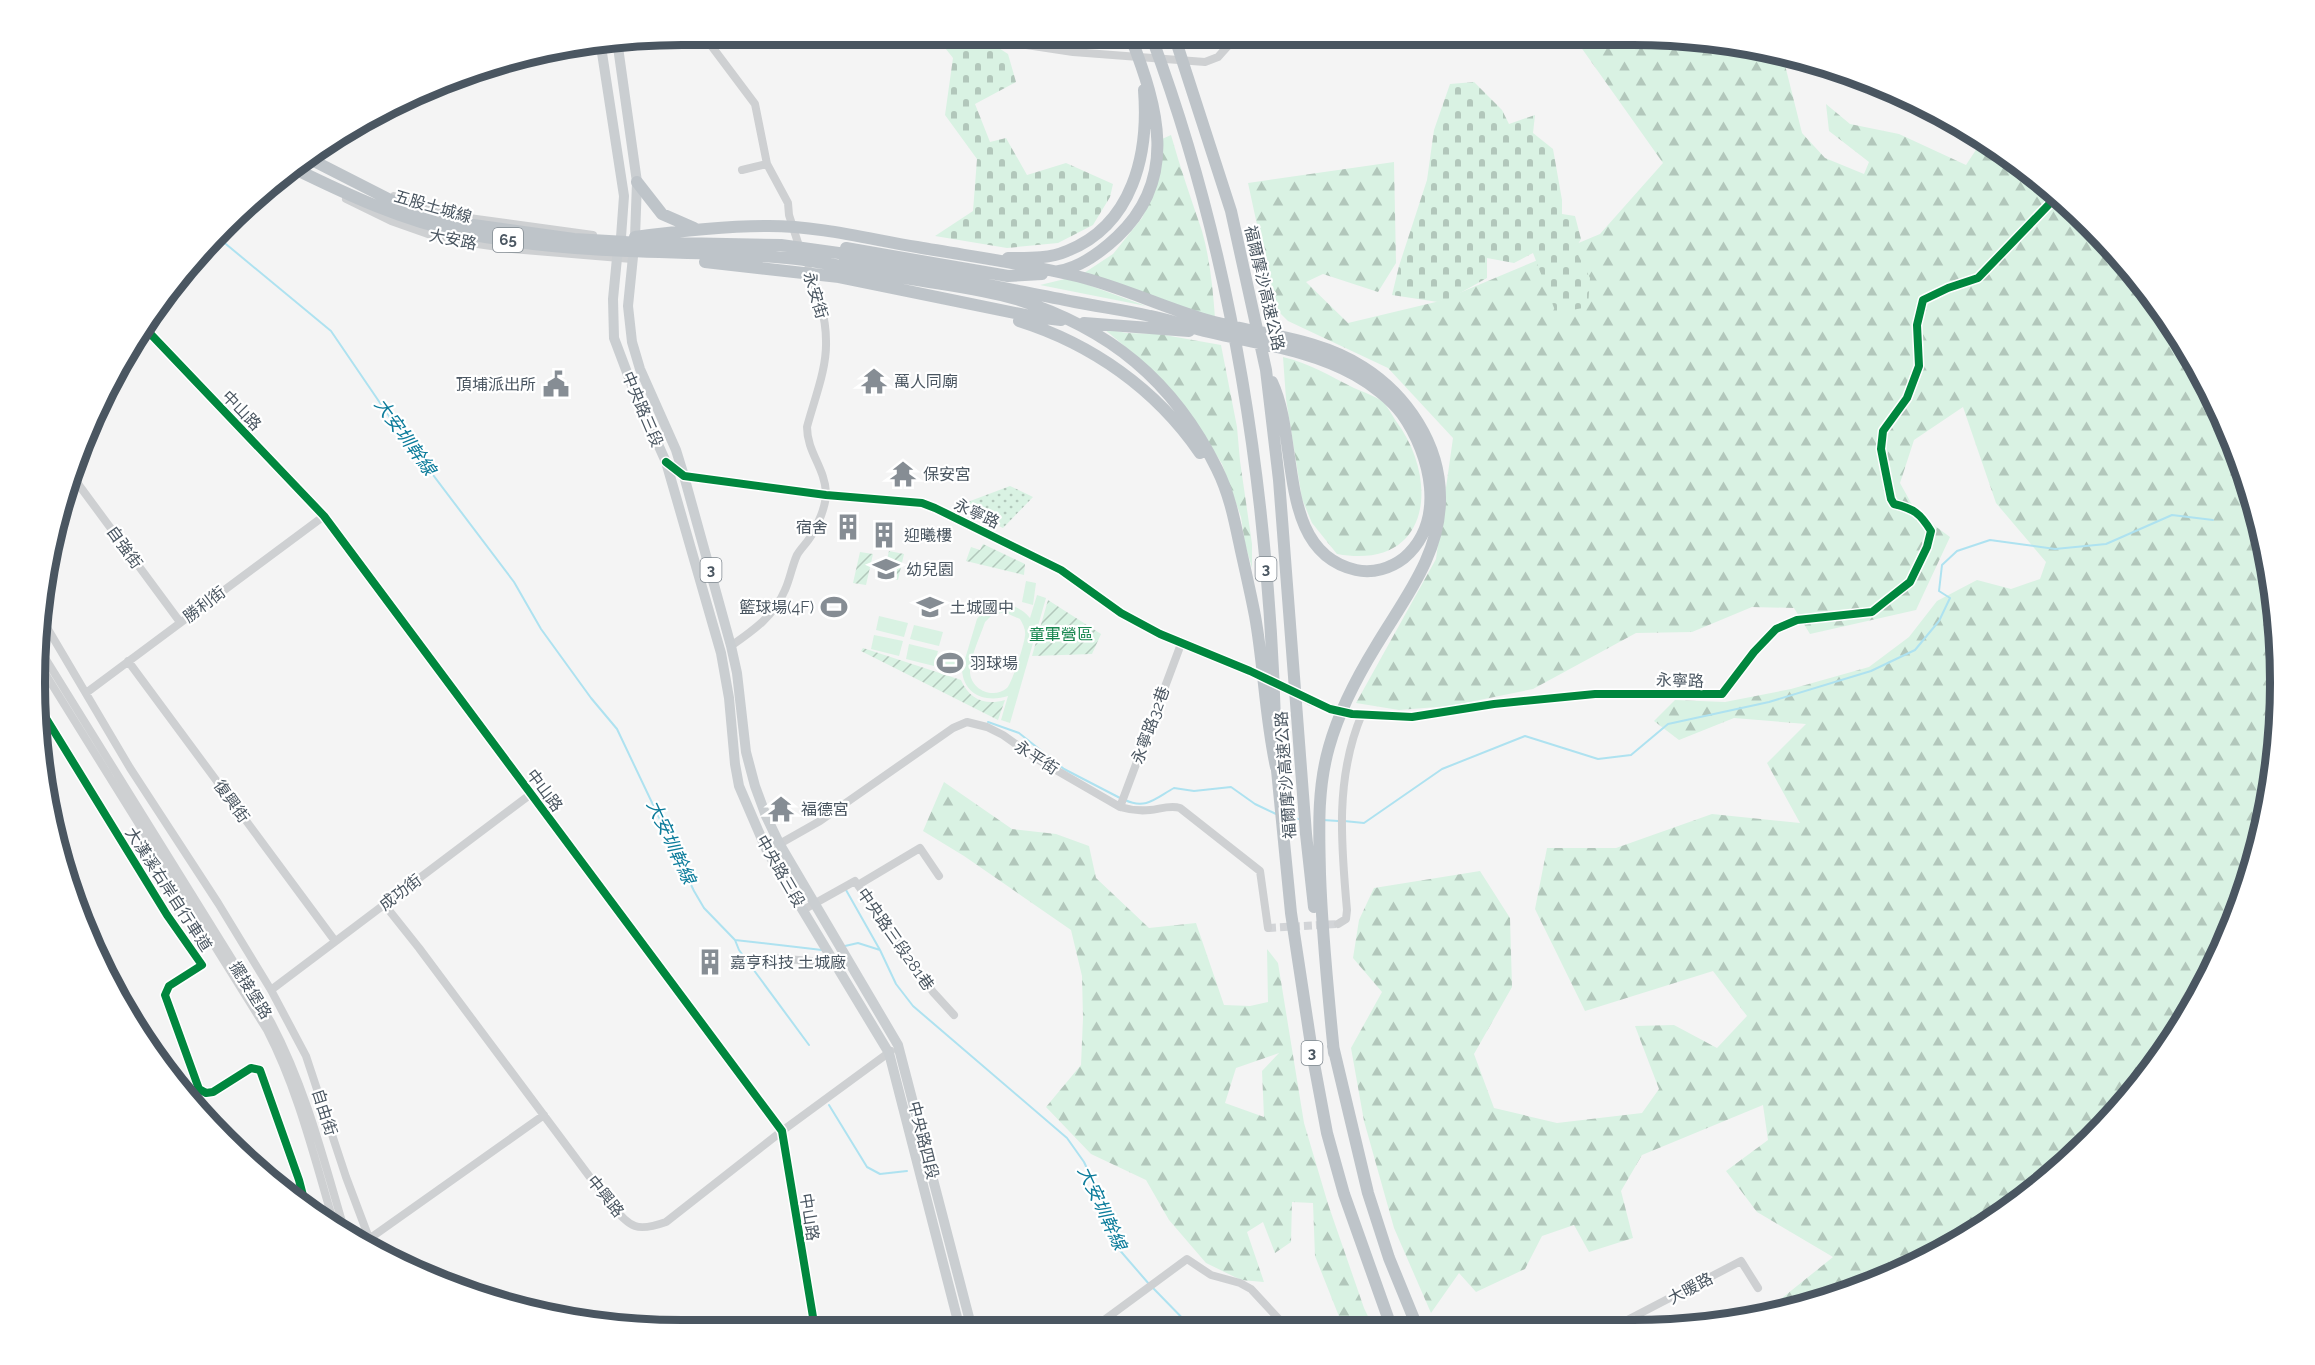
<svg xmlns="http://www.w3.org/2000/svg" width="2315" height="1365" viewBox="0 0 2315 1365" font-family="Raleway,'Noto Sans TC',sans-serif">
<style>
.grass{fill:#d9f2e3;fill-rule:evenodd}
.forest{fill:url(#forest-firs);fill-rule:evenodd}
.cemetery{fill:url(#cemetery-stones)}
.park{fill:url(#park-dots)}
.garden{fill:url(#garden-furrows)}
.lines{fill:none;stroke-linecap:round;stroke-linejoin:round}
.stream{stroke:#aee2f0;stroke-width:2}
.minor-tunnel{stroke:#d2d4d7;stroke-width:8;stroke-dasharray:8 4;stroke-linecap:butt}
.minor{stroke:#ced0d2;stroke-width:8}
.major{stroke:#caced1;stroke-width:10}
.highway{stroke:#bec4c9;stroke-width:12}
.cycleway-casing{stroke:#fff;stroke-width:11}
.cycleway{stroke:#00873e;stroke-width:8}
.labels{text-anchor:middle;stroke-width:4.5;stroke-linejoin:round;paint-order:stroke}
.shield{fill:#fff;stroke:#808990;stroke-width:1.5}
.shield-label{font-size:15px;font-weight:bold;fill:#4a5661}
.street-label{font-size:16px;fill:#4a5661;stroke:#fff}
.poi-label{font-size:16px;fill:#4a5661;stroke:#fff;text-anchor:start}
.park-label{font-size:16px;fill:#17864f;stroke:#fff}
.water-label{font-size:18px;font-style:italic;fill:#0c7c9b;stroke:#fff}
.rim{fill:none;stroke:#4a5661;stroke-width:8}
</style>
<defs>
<pattern id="forest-firs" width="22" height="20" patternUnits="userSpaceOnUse" patternTransform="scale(1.5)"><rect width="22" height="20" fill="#d9f2e3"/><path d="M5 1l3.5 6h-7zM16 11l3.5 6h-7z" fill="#b2c7bb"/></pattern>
<pattern id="cemetery-stones" width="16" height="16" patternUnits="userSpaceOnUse" patternTransform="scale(1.5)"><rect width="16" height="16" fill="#d9f2e3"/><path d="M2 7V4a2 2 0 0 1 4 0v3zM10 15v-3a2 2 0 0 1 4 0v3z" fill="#b2c7bb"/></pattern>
<pattern id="park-dots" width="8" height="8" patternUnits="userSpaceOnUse" patternTransform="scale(1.5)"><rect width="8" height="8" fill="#d9f2e3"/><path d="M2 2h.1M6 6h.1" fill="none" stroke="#b2c7bb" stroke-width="1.8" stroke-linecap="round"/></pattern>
<pattern id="garden-furrows" width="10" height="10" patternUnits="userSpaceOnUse" patternTransform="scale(1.5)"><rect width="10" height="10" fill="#d9f2e3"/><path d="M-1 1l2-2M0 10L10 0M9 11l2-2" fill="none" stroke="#b2c7bb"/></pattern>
</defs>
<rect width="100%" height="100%" fill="#f4f4f4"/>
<!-- grass -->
<path class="grass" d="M1069 278 1146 306 1040 285Z
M1026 581 1036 583 1033 605 1022 602Z
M1037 595 1046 598 1010 723 1001 720 1008 696C986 703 963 695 962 669L977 619C991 600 1015 600 1030 618ZM1004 612 1020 619C1023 624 1026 630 1025 636 1024 645 1012 683 1007 688 993 700 969 689 970 670 971 655 980 637 985 622L991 616Z
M879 616 908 623 904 637 876 630Z
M914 625 943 632 939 646 910 639Z
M874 635 903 641 899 656 871 649Z
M909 644 938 651 934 666 906 659Z
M944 651 960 655 955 675 939 670Z"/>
<!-- forest -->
<path class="forest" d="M1573 36H1675L1783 57 1802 133 1825 158 1864 174 1869 162 1829 131 1826 104 1850 124 1899 134 1966 165 1983 139 1993 144 2091 225 2171 323 2231 435 2268 556 2280 683 2268 809 2231 931 2171 1043 2060 1169 1956 1244 1840 1296 1766 1311 1833 1257 1757 1212 1726 1171 1768 1140 1763 1105 1642 1155 1621 1191 1633 1238 1589 1252 1574 1225 1542 1236 1525 1269 1476 1292 1459 1273 1431 1313 1394 1228 1364 1121 1351 1048 1382 992 1353 958 1359 920 1374 888 1480 871 1510 918 1512 987 1474 1054 1494 1108 1557 1123 1642 1113 1659 1089 1635 1026 1674 1025 1717 1048 1747 1016 1713 971 1585 1011 1535 909 1547 848H1616L1712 814 1800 823 1767 763 1806 724 1734 718 1679 740 1654 721 1675 700 1725 702 1791 689 1869 667 1909 637 1937 601 1977 580 2011 589 2040 579 2046 562 1996 503 1963 407 1914 440 1900 483 1916 512 1950 537 1916 610 1810 634 1794 608 1752 607 1692 632 1636 633 1533 689 1450 706 1399 710 1356 703 1436 559 1453 438 1388 368 1288 321 1275 308 1248 183 1394 162 1396 263 1378 292 1323 274 1306 282 1348 323 1440 301 1600 234 1663 163Z
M1171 135C1180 167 1191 199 1202 231 1210 259 1213 290 1215 318L1084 273 1113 254 1142 218 1149 203 1162 139Z
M1103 328 1126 333 1159 334 1221 345 1237 427 1240 461 1252 544V568L1245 544 1241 517 1222 464 1210 445 1136 356Z
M1283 357C1311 364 1328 375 1354 388 1363 392 1375 396 1383 402 1388 407 1392 415 1396 421 1440 480 1431 571 1337 554L1312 523 1302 499 1286 399Z
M944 782 1012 829 1056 834 1089 846 1096 878 1149 928 1196 923 1224 1005 1250 1006 1268 1002 1267 949 1278 963 1304 1123 1328 1204 1364 1308 1374 1329H1344L1315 1256 1313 1203 1292 1202 1291 1242 1275 1253 1263 1222 1247 1232 1264 1282 1241 1280 1206 1263 1169 1220 1146 1180 1091 1154 1046 1107 1081 1065 1083 1018 1082 976 1071 930 964 856 923 831ZM1279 1053 1262 1071 1264 1117 1225 1103 1236 1068Z"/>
<!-- cemetery -->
<path class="cemetery" d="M938 39H985L1008 54 1016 82 975 104 990 142 1006 138 1027 175 1066 163 1113 184 1110 197 1093 225 1058 243 1007 248 935 236 973 211 977 159 945 115 953 58Z
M1474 82 1502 110 1509 124 1535 115 1533 133 1553 149 1562 200V214L1575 216 1581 239 1575 249 1590 278 1588 307 1556 313 1533 253 1514 263 1487 258V278L1451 298 1438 302 1392 295 1399 266 1427 180 1434 130 1450 84Z"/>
<!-- park -->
<path class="park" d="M1010 486 1033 497 1003 528 957 506Z"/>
<!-- garden -->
<path class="garden" d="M983 544 1025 564 1024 575 966 561 971 547 980 550Z
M889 551 904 554 898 580 883 576Z
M860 552 873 554 866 585 853 583Z
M1048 600 1101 634 1092 654 1032 656Z
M863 648 961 680C969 699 985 706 1005 700L998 720 861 651Z"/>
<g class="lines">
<!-- stream -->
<path class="stream" d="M215 235 331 331 393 422 514 582 541 629 591 698 617 729 694 891 704 908 735 940 822 950
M988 722 1019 733 1064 769 1120 798
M1125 800C1146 810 1156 798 1174 788L1194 791 1231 787 1255 804 1276 814
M1287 818 1299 819
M1323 820 1338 821
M1344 821 1364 823 1442 769 1525 736 1598 759 1631 755 1668 724 1769 702 1871 671 1915 650 1939 621 1950 598 1939 591 1942 565 1957 551 1990 540 2055 549 2106 544 2172 515 2213 520
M846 890 880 950
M735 940 739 950 809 1045
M845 946 858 943 880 950 896 984 913 1006 1067 1138 1084 1162 1097 1190 1117 1247 1149 1284
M829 1105 867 1167 880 1174 907 1171
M1153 1288 1193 1329"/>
<!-- minor-tunnel -->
<path class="minor-tunnel" d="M1250 671 1311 702
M1268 928 1338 924"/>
<!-- minor -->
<path class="minor" d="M999 39 1007 42 1073 52 1205 62 1218 57 1235 38
M707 40 755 104 767 164 788 203 789 215 800 249
M742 170 767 164
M394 196 469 218 593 235
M346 199 391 221 442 239 512 249 632 259
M142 325 324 516 782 1131 815 1329
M666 462 684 476 826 495 922 503 935 508 1061 570 1121 613 1160 634 1250 671
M70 473 180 622
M39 614 130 768 218 903 271 990 306 1056 346 1177 372 1246
M37 645 271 1022C306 1088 324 1161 345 1232
M731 646C754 630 774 616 785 590 790 579 792 566 797 555 801 548 807 543 811 536 818 525 826 506 826 493 825 468 807 452 807 427 814 400 827 369 826 341 826 316 818 293 808 269
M36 659 267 1030C299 1092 315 1161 335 1227
M128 661 335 941
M86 693 324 516
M1311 702 1352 714 1412 717 1494 704 1595 694H1722L1754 652 1776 629 1797 620 1872 612 1887 600 1910 582 1927 547 1931 531C1920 513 1914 509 1894 504L1891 499 1881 449 1883 431 1907 398 1919 366 1917 325 1923 300 1948 288 1978 278 2057 196
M1120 807 1181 644
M767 851 820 821 953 728 967 722 987 727 1003 735 1037 759 1120 807C1130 810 1140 811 1150 810 1160 809 1170 805 1180 808L1260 871 1268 928
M858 885 920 848 939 876
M384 904 419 948 610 1204C631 1227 635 1233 666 1222L782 1131 891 1051
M803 910 855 881 933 992 954 1015
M1338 924 1346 919 1347 910C1341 844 1335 777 1362 714
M774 958 836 963
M271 990 531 794
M369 1239 544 1115
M1092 1329 1187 1259 1211 1275 1240 1283 1251 1289 1288 1329
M1610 1329 1741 1261 1758 1288"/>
<!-- major -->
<path class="major" d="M600 40 624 196 621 237 617 258 613 299 614 338 634 391 666 462 721 653 729 698 735 764 739 786 767 851 889 1053 960 1329
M617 40 637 182 635 237 628 306 632 342 640 369 676 450 684 476 731 646 737 673 746 752 755 786 766 816 779 843 898 1045 972 1329"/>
<!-- highway -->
<path class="highway" d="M1152 38C1233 256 1268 489 1275 721
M1175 38 1231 211 1266 370 1279 480 1306 834 1314 907
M306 157 406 208 466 224 574 239 626 242 781 245 853 255
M291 167C346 194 403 221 464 233 518 244 573 249 628 251 681 253 735 253 787 258 829 262 870 272 911 279 946 285 982 289 1016 299 1109 328 1174 381 1217 469 1230 495 1235 523 1241 551 1246 573 1251 595 1255 616 1264 666 1265 717 1276 767
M637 182 662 214 694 228
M635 237C679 231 724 226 769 226 818 226 869 239 917 247 968 256 1021 263 1072 275 1118 285 1161 307 1207 320 1259 335 1317 337 1363 367 1407 395 1440 444 1440 497 1441 554 1404 599 1376 646 1357 677 1339 711 1329 747 1317 789 1319 831 1320 874 1322 934 1328 993 1334 1053
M846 248 1008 276 1042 274
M1008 258C1027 258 1049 259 1067 251 1133 225 1149 154 1144 90
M845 259C922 271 998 287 1075 302 1100 307 1125 310 1150 316 1170 320 1189 327 1209 332 1259 344 1310 350 1355 375 1371 384 1391 399 1402 414 1431 455 1447 521 1404 558 1391 568 1373 574 1356 570 1276 552 1300 441 1272 382
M705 262 839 277 1035 317 1061 320
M1059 271C1081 267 1101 252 1117 237 1179 179 1158 107 1131 38
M1019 321C1092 344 1156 389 1200 453
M1084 323 1189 331
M1276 760 1291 913 1313 1058 1327 1133 1344 1194 1392 1329
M1333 1046 1368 1193 1389 1258 1418 1329"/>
<!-- cycleway casing -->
<g class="cycleway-casing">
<path id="cycleway" d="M142 325 324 516 782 1131 815 1329
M666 462 684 476 826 495 922 503 935 508 1061 570 1121 613 1160 634 1250 671 1330 709 1352 714 1412 717 1494 704 1595 694H1722L1754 652 1776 629 1797 620 1872 612 1887 600 1910 582 1927 547 1931 531C1920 513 1914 509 1894 504L1891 499 1881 449 1883 431 1907 398 1919 366 1917 325 1923 300 1948 288 1978 278 2057 196
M36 702 167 915 202 965 169 986 165 995 199 1089 206 1093 213 1092 251 1068 260 1070 299 1180 306 1207"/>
</g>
<!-- cycleway -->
<use href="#cycleway" class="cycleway"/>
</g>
<!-- icons -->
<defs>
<g id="temple-bare" transform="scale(2.07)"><path d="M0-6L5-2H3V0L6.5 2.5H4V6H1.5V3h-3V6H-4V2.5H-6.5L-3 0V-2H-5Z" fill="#868d94" stroke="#fff" stroke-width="2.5" paint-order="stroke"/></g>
<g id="civic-bare" transform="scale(2.07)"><path d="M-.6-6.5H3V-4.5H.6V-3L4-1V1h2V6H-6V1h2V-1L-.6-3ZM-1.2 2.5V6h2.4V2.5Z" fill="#868d94" stroke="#fff" stroke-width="2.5" paint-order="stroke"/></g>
<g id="building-bare" transform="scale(2.07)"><path d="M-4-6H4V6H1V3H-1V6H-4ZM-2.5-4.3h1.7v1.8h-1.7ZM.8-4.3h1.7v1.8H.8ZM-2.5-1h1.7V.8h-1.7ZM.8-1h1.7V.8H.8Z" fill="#868d94" stroke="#fff" stroke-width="2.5" paint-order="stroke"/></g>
<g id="school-bare" transform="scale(2.07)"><path d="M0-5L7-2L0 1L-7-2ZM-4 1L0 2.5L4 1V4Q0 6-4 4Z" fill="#868d94" stroke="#fff" stroke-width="2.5" paint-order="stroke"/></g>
<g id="stadium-bare" transform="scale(2.07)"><path d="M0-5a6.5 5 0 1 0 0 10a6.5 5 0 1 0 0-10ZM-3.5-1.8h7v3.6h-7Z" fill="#868d94" stroke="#fff" stroke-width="2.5" paint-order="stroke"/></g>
</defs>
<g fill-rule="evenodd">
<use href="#temple-bare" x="874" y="381"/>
<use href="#civic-bare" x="556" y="384"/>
<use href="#temple-bare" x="903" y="474"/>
<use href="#building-bare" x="848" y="527"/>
<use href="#building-bare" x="884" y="535"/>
<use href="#school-bare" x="886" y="569"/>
<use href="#stadium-bare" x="834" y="607"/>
<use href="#school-bare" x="930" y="607"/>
<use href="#stadium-bare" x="950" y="663"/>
<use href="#temple-bare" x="781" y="809"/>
<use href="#building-bare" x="710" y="962"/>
</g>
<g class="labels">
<!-- shield labels -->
<g class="shield">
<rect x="493" y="228" width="30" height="24" rx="4.5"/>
<rect x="1255.5" y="557" width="21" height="24" rx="4.5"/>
<rect x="700.5" y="558" width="21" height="24" rx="4.5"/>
<rect x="1301.5" y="1041" width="21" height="24" rx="4.5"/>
</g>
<g class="shield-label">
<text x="508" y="245">65</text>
<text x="1266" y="574">3</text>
<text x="711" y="575">3</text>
<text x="1312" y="1058">3</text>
</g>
<!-- street labels -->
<g class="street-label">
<text transform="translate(433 206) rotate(16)" y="6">五股土城線</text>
<text transform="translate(453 239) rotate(11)" y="6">大安路</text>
<text transform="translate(1265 288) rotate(77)" y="6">福爾摩沙高速公路</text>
<text transform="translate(816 295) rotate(73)" y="6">永安街</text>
<text transform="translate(643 409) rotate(67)" y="6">中央路三段</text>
<text transform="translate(242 410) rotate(46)" y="6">中山路</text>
<text transform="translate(977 513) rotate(25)" y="6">永寧路</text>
<text transform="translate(125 547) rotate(54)" y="6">自強街</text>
<text transform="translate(204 604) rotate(-37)" y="6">勝利街</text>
<text transform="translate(1680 680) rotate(2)" y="6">永寧路</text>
<text transform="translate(1150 725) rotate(-70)" y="6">永寧路32巷</text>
<text transform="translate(1037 757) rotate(33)" y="6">永平街</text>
<text transform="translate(1285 775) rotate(-94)" y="6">福爾摩沙高速公路</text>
<text transform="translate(545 790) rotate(53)" y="6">中山路</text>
<text transform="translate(232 801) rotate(54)" y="6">復興街</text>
<text transform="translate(781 871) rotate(60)" y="6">中央路三段</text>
<text transform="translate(169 889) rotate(57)" y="6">大漢溪右岸自行車道</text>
<text transform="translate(400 892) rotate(-37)" y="6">成功街</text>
<text transform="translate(896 939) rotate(55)" y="6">中央路三段281巷</text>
<text transform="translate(251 990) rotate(58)" y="6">擺接堡路</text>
<text transform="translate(325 1112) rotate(72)" y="6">自由街</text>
<text transform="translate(924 1140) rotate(76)" y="6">中央路四段</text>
<text transform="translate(606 1196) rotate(51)" y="6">中興路</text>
<text transform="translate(810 1217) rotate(81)" y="6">中山路</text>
<text transform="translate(1690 1288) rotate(-28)" y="6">大暖路</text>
</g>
<!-- poi labels -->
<g class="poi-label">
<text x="894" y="387">萬人同廟</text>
<text x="536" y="390" text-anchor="end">頂埔派出所</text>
<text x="923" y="480">保安宮</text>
<text x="828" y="533" text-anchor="end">宿舍</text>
<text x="904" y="541">迎曦樓</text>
<text x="906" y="575">幼兒園</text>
<text x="814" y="613" text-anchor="end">籃球場(4F)</text>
<text x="950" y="613">土城國中</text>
<text x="970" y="669">羽球場</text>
<text x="801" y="815">福德宮</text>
<text x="730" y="968">嘉亨科技 土城廠</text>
</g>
<!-- park labels -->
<g class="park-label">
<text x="1061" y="640">童軍營區</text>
</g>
<!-- water labels -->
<g class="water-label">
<text transform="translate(405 437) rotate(54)" y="6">大安圳幹線</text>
<text transform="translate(671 842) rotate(65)" y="6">大安圳幹線</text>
<text transform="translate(1102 1208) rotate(65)" y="6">大安圳幹線</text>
</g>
</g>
<!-- crop -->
<path d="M0 0H2315V1365H0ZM682 45H1633A637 637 0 0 1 2270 682V683A637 637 0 0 1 1633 1320H682A637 637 0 0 1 45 683V682A637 637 0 0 1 682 45Z" fill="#fff" fill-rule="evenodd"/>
<path class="rim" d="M682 45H1633A637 637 0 0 1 2270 682V683A637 637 0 0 1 1633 1320H682A637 637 0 0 1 45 683V682A637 637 0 0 1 682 45Z"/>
</svg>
